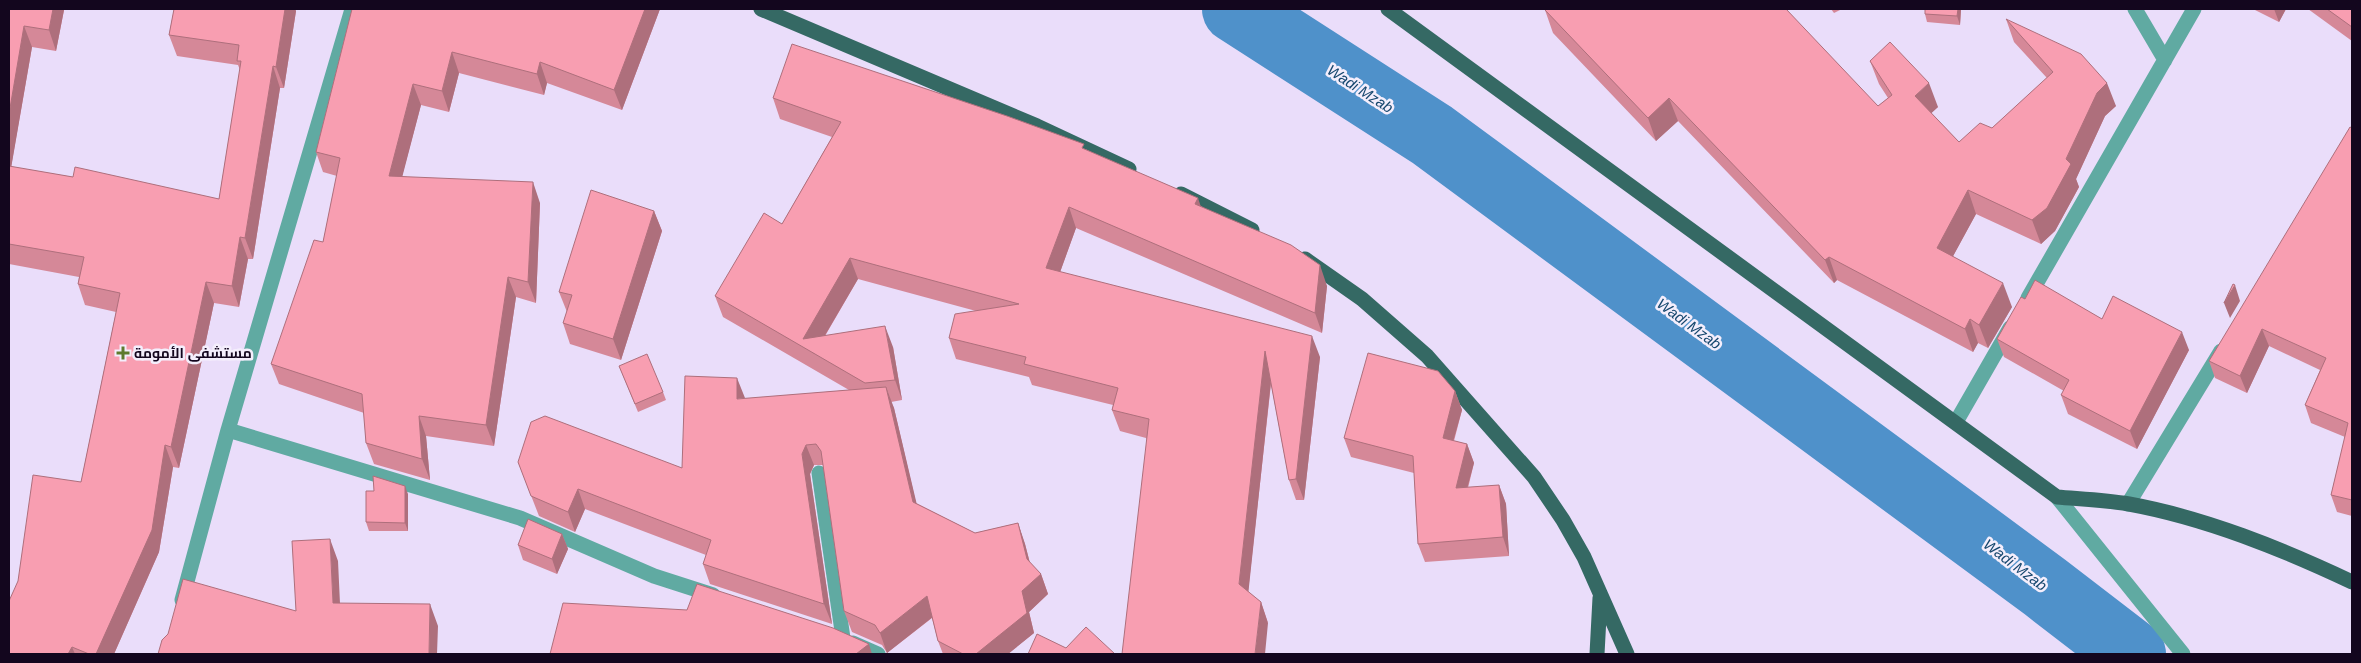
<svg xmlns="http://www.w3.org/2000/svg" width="2361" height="663" viewBox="0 0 2361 663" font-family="Helvetica,Cairo,sans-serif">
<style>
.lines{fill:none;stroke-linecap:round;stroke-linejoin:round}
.river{stroke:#4f91ca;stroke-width:68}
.minor{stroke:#60aaa2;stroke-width:15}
.major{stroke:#356964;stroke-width:15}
.wall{fill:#d58898}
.shaded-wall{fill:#ae6f7c}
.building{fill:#f89eb1;stroke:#ae6f7c}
.poi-dot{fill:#5f7a2e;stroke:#f4eefc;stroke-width:2}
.labels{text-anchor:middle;stroke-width:5;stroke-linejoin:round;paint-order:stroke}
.poi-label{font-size:14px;font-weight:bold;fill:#13061e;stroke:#f4eefc;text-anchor:start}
.water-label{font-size:15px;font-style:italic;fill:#17486f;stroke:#f4eefc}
</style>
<rect width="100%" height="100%" fill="#eaddfa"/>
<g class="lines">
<!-- river -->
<path class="river" d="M1236 9 1432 135 2045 587 2132 654"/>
<!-- minor -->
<path class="minor" d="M2135 9 2165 60
M2028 298 2194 9
M1956 422 2010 328
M228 430 520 518 654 576 713 595
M819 473 843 638
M2057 497 2183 654
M2128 504 2221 351
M182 600 228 430 352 9
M853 643 878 654"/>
<!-- major -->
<path class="major" d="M761 9 1037 126 1129 169
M1388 9 2057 497C2080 499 2106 500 2129 504 2206 518 2282 549 2352 582
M1181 194 1252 230
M1305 259 1362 299 1427 356 1534 477 1563 520 1584 557 1627 654
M1597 654 1600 598"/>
</g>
<!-- wall -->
<path class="wall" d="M9 9 64 10 56 51 32 47 11 167 73 177 219 199 240 70 238 65 177 56 169 35 174 9H295L296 11 284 88H280L253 259H248L239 307 214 303 179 468 173 467 159 552 114 654H9L81 482 116 312 85 305 78 284 79 277 9 264Z
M352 9H660L622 110 547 83 544 95 459 73 449 112 421 105 402 176 540 203 536 303 516 297 494 446 426 436 430 480 374 464 366 443 364 413 279 384 271 364 323 242 337 176 323 172 316 152Z
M1831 9H1842L1834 13Z
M1925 9H1961L1960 25 1927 22 1925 14Z
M2253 9H2286L2279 22Z
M2308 9H2352V41Z
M1545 10 1878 106 1888 98 1879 84 1870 61 1938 107 1931 113 1959 142 1992 128 2047 78 2014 42 2006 19 2116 106 2105 116 2076 179 2079 187 2055 231 2041 244 1976 214 1953 256 2012 307 1988 348 1978 343 1973 352 1837 280 1834 283 1678 121 1656 141 1553 33Z
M773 98 1085 149 1201 206 1327 286 1322 333 1076 228 1060 272 1320 357 1304 500H1296L1289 480 1271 384 1248 592 1261 602 1268 623 1146 438 1120 431 1112 410 1113 405 1032 385 1029 377 956 359 949 338 976 311 858 279 825 336 893 347 902 400 891 402 894 408 916 503 975 533 1018 523 1025 544 1030 563 1041 574 1048 594 1029 612 1034 633 1008 654H943L938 641 932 618 887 653 882 645 852 632 844 611 823 465H814L810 474 832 624 710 584 703 564 706 555 585 509 575 532 539 516 518 462 682 468 745 399 849 390 723 317 715 296 782 224 832 137 780 119Z
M2352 128V516L2337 512 2331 495 2345 437 2311 423 2305 405 2320 370 2269 346 2247 393 2215 378 2209 361Z
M654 211 662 231 621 360 570 344 563 323 567 312 559 292Z
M2025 299 2189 350 2137 449 2068 414 2061 395 2064 391 2004 357 1997 339Z
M619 366 663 392 666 400 638 412Z
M1455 391 1462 410 1454 441 1467 444 1474 463 1468 488 1499 485 1506 504 1509 556 1425 562 1418 544 1414 473 1351 457 1344 438Z
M408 494V531H369L366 522Z
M562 534 568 549 557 574 523 560 518 545Z"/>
<!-- shaded-wall -->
<path class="shaded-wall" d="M53 9H63L64 10 56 51 49 30Z
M285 9H295L296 11 284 88 276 67Z
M645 9H660L622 110 614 90Z
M1958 9H1961L1960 25 1957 16Z
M2274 9H2286L2279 22Z
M24 26 32 47 9 180V114Z
M452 52 459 73 449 112 442 91Z
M540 62 547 83 544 95 537 74Z
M273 66 280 88 253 259 245 238Z
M1929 83 1938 107 1924 120 1915 96Z
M2107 83 2116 106 2105 116 2076 179 2079 187 2055 231 2041 244 2032 220 2066 159 2097 93Z
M413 84 421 105 397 197 389 176Z
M1669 98 1678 121 1656 141 1648 118Z
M533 182 540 203 536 303 528 282Z
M1968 190 1976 214 1945 271 1937 248Z
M1198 198 1205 219 1195 204Z
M1069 207 1076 228 1054 289 1046 268Z
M654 211 662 231 621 360 613 339Z
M240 237 248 259 239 307 232 286Z
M1829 257 1837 280 1834 283 1825 260Z
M850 258 858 279 814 354 803 339Z
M1320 265 1327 286 1322 333 1315 313Z
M508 277 516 297 494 446 486 425Z
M206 282 214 303 179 468 171 447Z
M2003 283 2012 307 1988 348 1979 325Z
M2235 285 2240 301 2230 318 2224 303Z
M1970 319 1978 343 1973 352 1965 329Z
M885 326 893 347 902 400 895 380Z
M2262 329 2269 346 2247 393 2240 376Z
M2182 332 2189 350 2137 449 2130 431Z
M1312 336 1320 357 1304 500 1296 479Z
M1265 351 1272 372 1247 605 1239 584Z
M737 378 745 398 737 399Z
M886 387 894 408 921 522 913 502Z
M1455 391 1462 410 1449 456 1443 438Z
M419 416 426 436 430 480 422 459Z
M1467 444 1474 463 1462 507 1456 488Z
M165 445 173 467 159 552 114 654H96Z
M806 445 814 465 810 474 832 624 824 604 802 454Z
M1499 485 1506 504 1509 556 1503 537Z
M405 486 408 494V531L405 523Z
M578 489 585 509 575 532 568 512Z
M1018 523 1025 544 1034 579 1027 559Z
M562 534 568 549 557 574 552 559Z
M330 539 338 561 341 625 333 603Z
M1041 574 1048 594 1029 612 1034 633 1008 654H976L1022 591Z
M927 596 934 616 887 653 880 633Z
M1261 602 1268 623 1265 654H1255Z
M430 604 438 626 437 654H429Z
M869 644 872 654H856Z
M72 647 75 654H68Z"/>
<!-- building -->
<path class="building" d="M9 9H53L49 30 24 26 9 114Z
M174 9H285L276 67 273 66 245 238 240 237 232 286 206 282 171 447 165 445 152 530 96 654H89L72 647 68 654H9V601L18 581 33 475 81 482 120 293 78 284 84 257 9 244V166L73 177 75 167 219 199 241 61H237L239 45 169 35Z
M352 9H645L614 90 540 62 537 74 452 52 442 91 413 84 389 176 533 182 528 282 508 277 486 425 419 416 422 459 366 443 362 394 271 364 314 240 323 242 340 158 316 152Z
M1546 9H1786L1878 106 1892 95 1870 61 1890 42 1929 83 1915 96 1959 142 1980 123 1992 128 2053 72 2006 19 2081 54 2107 83 2097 93 2066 159 2071 164 2047 208 2032 220 1968 190 1937 248 2003 283 1979 325 1970 319 1965 329 1829 257 1825 260 1669 98 1648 118 1545 10Z
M1925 9H1958L1957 16 1925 14Z
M2327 9H2352V27Z
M792 44 1007 116 1084 144 1082 148 1198 198 1195 204 1291 245 1320 265 1315 313 1069 207 1046 268 1312 336 1296 479 1289 480 1265 351 1239 584 1261 602 1255 654H1122L1149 419 1112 410 1118 388 1024 364 1026 357 949 338 955 314 1019 304 850 258 803 339 885 326 895 380 865 383 715 296 764 213 782 224 841 122 773 98Z
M2350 127 2352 128V500L2331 495 2348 423 2305 405 2326 358 2262 329 2240 376 2209 361Z
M591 190 654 211 613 339 563 323 572 295 559 292Z
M2035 280 2102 319 2113 296 2182 332 2130 431 2061 395 2069 380 1997 339 2021 297 2025 299Z
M2233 284 2235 285 2224 303Z
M1368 353 1438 371 1455 391 1443 438 1467 444 1456 488 1499 485 1503 537 1418 544 1413 456 1344 438Z
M647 354 663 392 635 404 619 366Z
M685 376 737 378V399L886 387 913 502 975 533 1018 523 1027 559 1041 574 1022 591 1027 613 976 654H963L938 641 927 596 880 633 875 625 844 611 821 451 816 444 806 445 802 454 824 604 703 564 711 540 578 489 568 512 531 496 518 462 531 422 545 416 682 468Z
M373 476 405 486V523L366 522V491H374Z
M528 519 562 534 552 559 518 545Z
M330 539 333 603 430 604 429 654H158L162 640 168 634 183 579 296 611 292 541Z
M697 584 833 628 869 644 856 654H550L563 603 687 610Z
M1086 627 1115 654H1028L1037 634 1066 648Z"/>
<!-- markers -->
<path class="poi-dot" d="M120.5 345.5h5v5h5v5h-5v5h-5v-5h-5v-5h5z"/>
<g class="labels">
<!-- poi labels -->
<g class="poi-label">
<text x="134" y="358">مستشفى الأمومة</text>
</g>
<!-- water labels -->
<g class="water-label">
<text transform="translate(1360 89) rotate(33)" y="5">Wadi Mzab</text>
<text transform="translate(1689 324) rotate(36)" y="5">Wadi Mzab</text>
<text transform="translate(2015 565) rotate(37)" y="5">Wadi Mzab</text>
</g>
</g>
<!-- border -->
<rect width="2361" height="663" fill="none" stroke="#13061e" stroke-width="20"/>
</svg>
